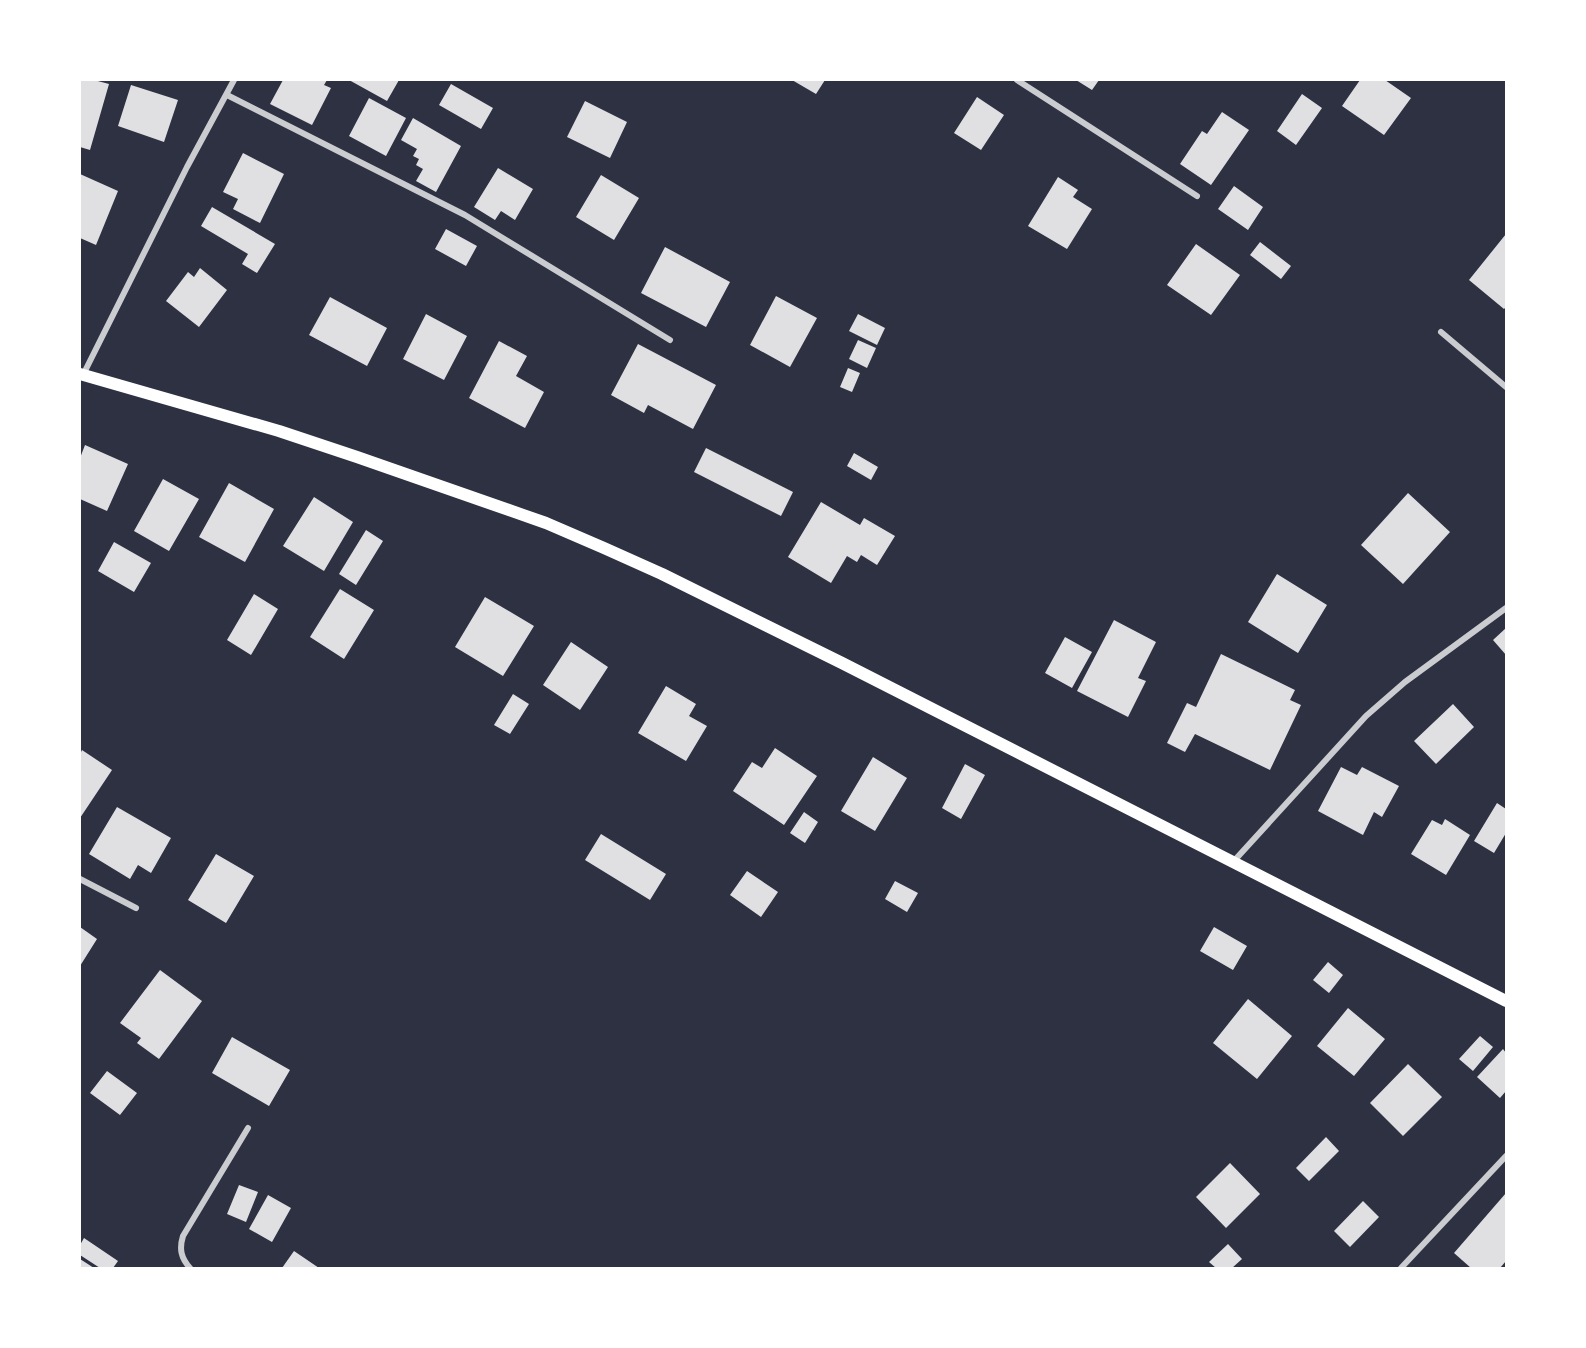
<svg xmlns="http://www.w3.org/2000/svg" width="1586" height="1348" viewBox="0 0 1586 1348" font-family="Lato,sans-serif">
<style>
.building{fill:#e0e0e3}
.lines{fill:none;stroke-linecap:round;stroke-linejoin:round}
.minor{stroke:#caccd0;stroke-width:6}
.secondary{stroke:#fff;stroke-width:12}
</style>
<rect width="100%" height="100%" fill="#2d3142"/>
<!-- building -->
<path class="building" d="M80 80H94L109 84 90 150 80 147Z
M283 80H327L324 85 331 88 312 125 270 104Z
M349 80H399L387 101Z
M792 80H825L816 94Z
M1076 80H1099L1092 90Z
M1360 80H1385L1411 98 1384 135 1342 106Z
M451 84 493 108 481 129 439 105Z
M131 85 178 100 164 142 118 126Z
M1302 94 1322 108 1296 145 1277 131Z
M977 97 1004 115 981 150 954 133Z
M369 98 406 118 386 156 349 136Z
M585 101 627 122 610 158 567 137Z
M1222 112 1249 130 1211 185 1180 164 1202 131 1207 134Z
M413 118 461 146 436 192 416 181 423 169 416 165 419 159 413 156 417 149 401 140Z
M243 153 284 174 260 223 233 209 238 199 223 192Z
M498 168 533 189 515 220 501 211 495 220 474 207Z
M80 174 118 191 96 245 80 238Z
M601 175 639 198 614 240 576 217Z
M1058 177 1078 190 1073 197 1092 209 1067 249 1028 226Z
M1234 186 1263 207 1248 230 1218 209Z
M212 207 275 244 257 273 242 264 248 254 201 226Z
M446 229 477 246 466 266 435 249Z
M1506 234V307L1504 309 1469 280Z
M1260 242 1291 266 1281 279 1250 255Z
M1196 244 1240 275 1211 315 1167 285Z
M665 247 730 282 706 327 641 293Z
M200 268 227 290 199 327 166 301 188 272 194 277Z
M776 296 817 318 790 367 750 345Z
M330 297 387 328 367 366 309 335Z
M426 314 467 336 444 380 403 359Z
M858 314 885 328 877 345 849 331Z
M858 340 876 348 867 368 849 359Z
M499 341 527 356 516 376 544 392 525 428 469 398Z
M638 344 716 385 693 429 648 405 644 413 611 395Z
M848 368 860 373 852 392 840 387Z
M85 445 128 464 107 511 80 499V458Z
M706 448 793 492 781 516 694 472Z
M854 453 878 467 871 480 847 466Z
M163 479 199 499 169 551 134 531Z
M229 483 274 509 245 562 199 537Z
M1408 493 1450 532 1403 584 1361 545Z
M314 497 353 522 324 571 283 546Z
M821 502 860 525 864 518 895 536 877 565 861 555 857 562 847 556 831 583 788 557Z
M366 530 383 541 356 585 339 574Z
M114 542 151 563 134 592 98 571Z
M1277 574 1327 605 1298 653 1248 622Z
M340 589 374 610 344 659 310 637Z
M254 594 278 609 251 655 227 640Z
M485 597 534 626 503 676 455 647Z
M1114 620 1156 642 1138 678 1146 681 1128 717 1077 691Z
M1506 628V655L1493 640Z
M1065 637 1092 652 1072 688 1045 673Z
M571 642 608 667 580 710 543 685Z
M1221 654 1295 690 1290 700 1301 705 1270 770 1195 734 1185 752 1167 743 1187 703 1196 707Z
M666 686 696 704 689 716 707 726 686 761 638 733Z
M513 694 529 704 510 734 494 725Z
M1453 704 1474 727 1436 764 1414 741Z
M775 748 817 776 784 825 733 791 752 762 762 768Z
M82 750 112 770 80 818V754Z
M873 757 907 778 875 831 841 811Z
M965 764 985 775 961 819 942 808Z
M1341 767 1357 775 1362 767 1399 786 1382 817 1374 812 1363 835 1318 811Z
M1497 803 1506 809V833L1494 853 1474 841Z
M117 807 171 838 151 873 138 865 130 879 89 854Z
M804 812 818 822 805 843 790 833Z
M1445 819 1470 835 1446 875 1411 854 1432 820 1442 825Z
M601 834 666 874 650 900 585 860Z
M216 854 254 876 226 923 188 900Z
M747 871 778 892 761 917 730 895Z
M895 881 918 893 907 912 885 899Z
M80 927 97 939 80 966Z
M1214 927 1247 946 1233 970 1200 951Z
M1328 962 1343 975 1329 993 1313 980Z
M160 970 202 1001 159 1059 137 1043 141 1038 120 1023Z
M1248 999 1292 1036 1257 1079 1213 1043Z
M1348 1008 1385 1039 1354 1076 1317 1046Z
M1480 1036 1493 1047 1473 1071 1459 1059Z
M232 1037 290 1070 269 1106 212 1073Z
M1503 1049 1506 1053V1091L1500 1098 1477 1077Z
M1408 1064 1442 1097 1403 1136 1370 1103Z
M107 1071 137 1093 120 1115 90 1093Z
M1326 1137 1339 1151 1309 1181 1296 1168Z
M1230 1163 1260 1194 1226 1228 1196 1197Z
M239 1185 258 1192 246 1222 227 1214Z
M1506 1193V1261L1500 1268H1471L1454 1253Z
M268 1195 291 1208 272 1242 249 1229Z
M1363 1201 1379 1217 1350 1247 1334 1231Z
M84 1238 118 1261 113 1268H100L80 1255V1245Z
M1228 1244 1242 1259 1232 1268H1216L1209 1262Z
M294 1251 319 1268H282Z
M80 1259 94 1268H80Z"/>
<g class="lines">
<!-- minor -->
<path class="minor" d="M1017 80 1197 196
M227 95 465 215 670 340
M1441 332 1506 387
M83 375 187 167 234 80
M1233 862 1366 716 1405 682 1506 608
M80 879 136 908
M190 1268C181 1258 179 1249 183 1236L248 1128
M1401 1268 1506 1156"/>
<!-- secondary -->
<path class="secondary" d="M80 374 279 431 357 457 546 523 604 548 662 574 842 663 1506 1001"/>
</g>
<!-- border -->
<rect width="1586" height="1348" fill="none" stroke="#ffffff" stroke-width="162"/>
</svg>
